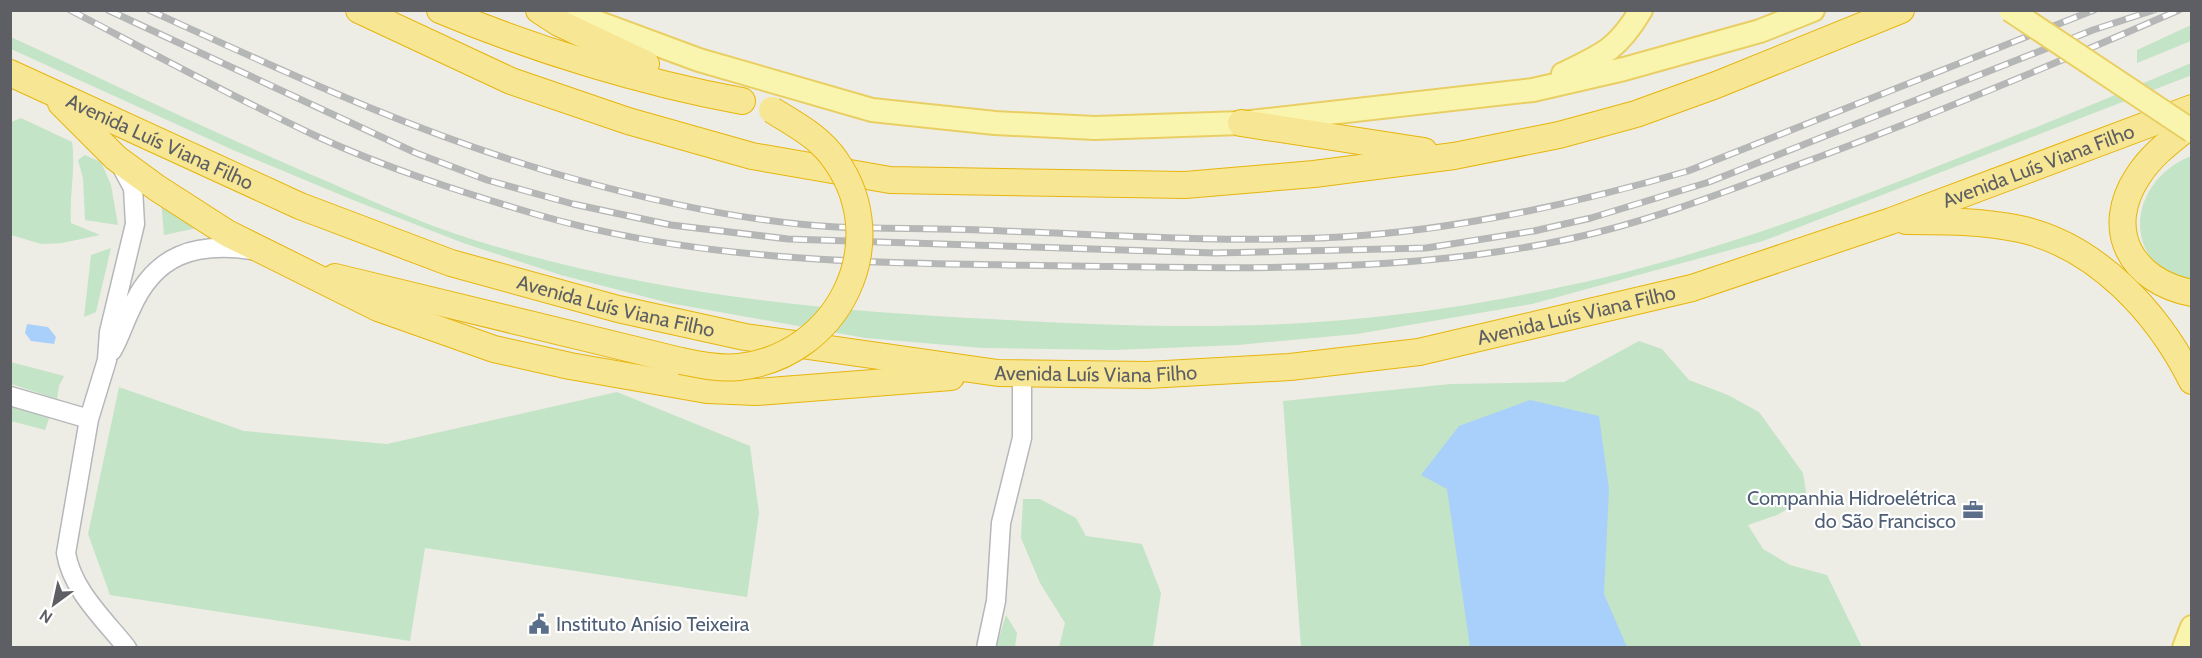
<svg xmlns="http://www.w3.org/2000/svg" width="2202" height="658" viewBox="0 0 2202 658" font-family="Cabin,sans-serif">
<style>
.green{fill:#c3e4c6}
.water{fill:#a9d0fa}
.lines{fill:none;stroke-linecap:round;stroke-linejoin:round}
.minor-casing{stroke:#b5b7bb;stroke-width:21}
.major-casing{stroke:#e9cf63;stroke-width:26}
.highway-casing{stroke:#e6b50d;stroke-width:28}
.minor{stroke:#fff;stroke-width:18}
.major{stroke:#faf5ae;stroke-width:22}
.highway{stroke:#f7e693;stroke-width:26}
.rail-casing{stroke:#b5b6b6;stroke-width:7}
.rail{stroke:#fff;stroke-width:4.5;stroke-dasharray:14;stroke-linecap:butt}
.major-bridge-casing{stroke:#e9cf63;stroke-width:26;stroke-linecap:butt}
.highway-bridge-casing{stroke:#e6b50d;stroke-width:28;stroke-linecap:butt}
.major-bridge{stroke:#faf5ae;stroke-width:22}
.highway-bridge{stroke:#f7e693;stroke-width:26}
.labels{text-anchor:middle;stroke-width:4.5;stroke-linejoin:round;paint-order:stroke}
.street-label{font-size:20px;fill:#5d5f65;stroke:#fff}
.service-label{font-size:20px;fill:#4e5e75;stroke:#fff;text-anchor:end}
</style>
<rect width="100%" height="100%" fill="#eeede5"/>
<!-- green -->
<path class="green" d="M2191 25V41L2137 63V50Z
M11 37C111 83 210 131 312 175 364 197 417 222 471 239 641 292 811 310 989 319 1113 326 1241 331 1365 318 1445 310 1524 296 1602 278 1717 250 1827 210 1938 166 2023 133 2107 99 2191 63L2192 75 1763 241 1532 304 1357 334 1238 345 1115 350 983 348 865 338 669 303 561 275 463 243 353 200 233 150 11 49Z
M21 118 72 142C76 170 69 195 71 223L100 235 62 243 41 244 11 235V122Z
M85 155 101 162 111 185 118 225 85 220 83 178 78 160Z
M2189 157H2191V283C2119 264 2128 182 2189 157Z
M161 199 202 227 164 235Z
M111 248 96 312 84 317 91 255Z
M1639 341 1662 349 1689 380 1728 395 1759 412 1803 473 1807 498 1777 515 1748 525 1763 549 1790 565 1827 575 1862 647H1301L1283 401 1450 384 1564 382Z
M11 362 64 376 59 386 57 399 11 384Z
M119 387 244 431 387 444 617 392 750 446 759 513 747 597 425 548 410 641 110 595 88 534Z
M11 402 50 416 45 430 11 421Z
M1023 499H1040L1076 518 1086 536 1142 544 1161 593 1153 647H1059L1065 623 1040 583 1021 538Z
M1006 615 1017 633 1015 647H996Z"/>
<!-- water -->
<path class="water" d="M27 324 48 327 56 337 54 344 31 341 25 333Z
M1530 400 1599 416 1609 489 1604 594 1627 647H1470L1447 489 1421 475 1459 426Z"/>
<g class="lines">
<!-- minor casing -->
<g class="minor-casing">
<path id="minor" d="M120 164 133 188 135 224 109 332 107 360 89 419 66 553C72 590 104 619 127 648
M112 351C120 337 124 323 131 309 155 254 195 242 252 250
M10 396 89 419
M986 648 996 601 1001 523 1022 438V373"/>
</g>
<!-- major casing -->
<g class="major-casing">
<path id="major" d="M564 10 699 60 872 110 995 123 1095 128 1241 123 1533 90 1624 69 1760 31 1813 10
M1563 74C1603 55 1618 49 1641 10
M2184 648 2192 627"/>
</g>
<!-- highway casing -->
<g class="highway-casing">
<g id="highway">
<path d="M359 10 511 81 628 121 752 156 890 180 1185 185 1314 174 1454 156 1559 135 1636 114 1716 85 1901 10"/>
<path d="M440 10C533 49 643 83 742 101"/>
<path d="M539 10 559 23 646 64"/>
<path id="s1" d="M10 73 300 206 451 263 618 309 745 337 998 373 1148 375 1290 367 1419 352 1692 288 1891 221 2192 108"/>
<path d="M61 103 116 158 157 188 227 233 378 308 494 349 570 366 707 390 757 392 951 377"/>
<path d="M1241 123 1424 151"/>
<path d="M2192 124C2172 140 2152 154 2138 176 2103 229 2130 281 2192 293"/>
<path d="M1906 221C1944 221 1982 221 2020 229 2097 246 2158 313 2192 381"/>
<path d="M335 277 681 361"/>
</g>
</g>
<!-- minor -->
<use href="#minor" class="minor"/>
<!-- major -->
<use href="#major" class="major"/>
<!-- highway -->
<use href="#highway" class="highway"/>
<!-- rail casing -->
<g class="rail-casing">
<path id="rail" d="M70 10C152 53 233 97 316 136 386 168 461 192 535 214 708 265 894 263 1073 266 1237 268 1407 274 1569 239 1644 223 1717 195 1789 168 1921 120 2050 66 2179 10
M108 10 416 153 487 180 573 204 671 225 788 239 1215 253 1426 248 1534 231 1591 218 1709 182 2093 30 2154 10
M149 10C289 74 429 139 578 180 661 203 749 222 836 227 891 229 947 228 1003 231 1124 235 1247 245 1368 235 1477 226 1584 201 1688 171L2094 10"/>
</g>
<!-- rail -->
<use href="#rail" class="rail"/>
<!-- major-bridge casing -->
<g class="major-bridge-casing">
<path id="major-bridge" d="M2010 10 2192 131"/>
</g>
<!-- highway-bridge casing -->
<g class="highway-bridge-casing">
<path id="highway-bridge" d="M681 361C700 365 720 369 739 367 838 356 894 244 836 161 820 137 796 125 772 110"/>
</g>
<!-- major-bridge -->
<use href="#major-bridge" class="major-bridge"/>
<!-- highway-bridge -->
<use href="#highway-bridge" class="highway-bridge"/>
</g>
<!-- icons -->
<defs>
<g id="office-bare" transform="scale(1.62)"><path d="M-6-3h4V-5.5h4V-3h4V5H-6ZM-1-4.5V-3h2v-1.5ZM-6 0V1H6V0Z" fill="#5c6f8a" stroke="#fff" stroke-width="2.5" paint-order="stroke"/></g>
<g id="civic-bare" transform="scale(1.62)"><path d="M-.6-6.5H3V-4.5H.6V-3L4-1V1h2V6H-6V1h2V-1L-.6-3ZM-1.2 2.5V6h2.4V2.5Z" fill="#5c6f8a" stroke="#fff" stroke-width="2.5" paint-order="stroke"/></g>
</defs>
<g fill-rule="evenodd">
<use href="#office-bare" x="1973" y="510"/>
<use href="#civic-bare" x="539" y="624"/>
</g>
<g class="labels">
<!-- street labels -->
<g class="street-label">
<text dy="7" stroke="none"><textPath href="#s1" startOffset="165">Avenida Luís Viana Filho</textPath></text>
<text dy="7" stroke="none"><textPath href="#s1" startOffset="2109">Avenida Luís Viana Filho</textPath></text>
<text dy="7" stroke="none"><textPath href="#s1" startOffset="651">Avenida Luís Viana Filho</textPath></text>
<text dy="7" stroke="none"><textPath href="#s1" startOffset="1623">Avenida Luís Viana Filho</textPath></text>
<text dy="7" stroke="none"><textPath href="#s1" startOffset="1137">Avenida Luís Viana Filho</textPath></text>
</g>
<!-- service labels -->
<g class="service-label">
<text x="1956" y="505">Companhia Hidroelétrica<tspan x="1956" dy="23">do São Francisco</tspan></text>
<text x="556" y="631" text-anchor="start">Instituto Anísio Teixeira</text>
</g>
</g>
<!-- border -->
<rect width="2202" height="658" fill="none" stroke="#5d5f65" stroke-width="24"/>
<!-- north arrow -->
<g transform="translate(54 604) rotate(213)" stroke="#ffffff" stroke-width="4.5" paint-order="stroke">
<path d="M0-4.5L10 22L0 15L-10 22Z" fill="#5d5f65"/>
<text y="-9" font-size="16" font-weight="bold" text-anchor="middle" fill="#5d5f65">N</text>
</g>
</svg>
